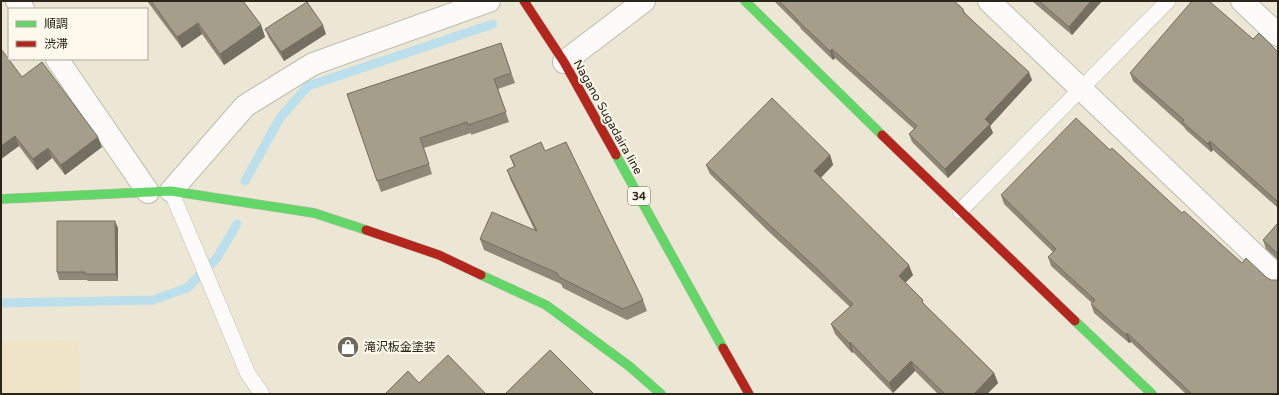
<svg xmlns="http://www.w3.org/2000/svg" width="1279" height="395" viewBox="0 0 1279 395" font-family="'Varela Round','Noto Sans JP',sans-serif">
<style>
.built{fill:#efe4c6}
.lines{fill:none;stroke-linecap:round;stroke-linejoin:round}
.stream{stroke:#bcdfec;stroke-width:9}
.lane-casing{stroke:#c1bcae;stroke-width:16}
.street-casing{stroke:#c1bcae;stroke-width:24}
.fast-casing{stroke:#c1bcae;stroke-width:10}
.jam-casing{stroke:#c1bcae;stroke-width:10}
.lane{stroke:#fcfbf9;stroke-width:15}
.street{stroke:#fcfbf9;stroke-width:22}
.fast{stroke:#63d668;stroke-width:9}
.jam{stroke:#b3261e;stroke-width:9}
.wall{fill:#8d8878}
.shaded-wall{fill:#736f61}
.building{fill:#a49e8b;stroke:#736f61}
.labels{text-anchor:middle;stroke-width:4;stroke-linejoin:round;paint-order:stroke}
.shield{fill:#fef9ec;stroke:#6a6559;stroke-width:1}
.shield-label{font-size:11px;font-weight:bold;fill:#2b261a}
.street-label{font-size:12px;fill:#2b261a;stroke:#fef9ec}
.poi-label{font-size:12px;fill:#2b261a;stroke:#fef9ec;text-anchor:start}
</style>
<rect width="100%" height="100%" fill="#ece6d4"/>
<!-- built -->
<path class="built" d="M79 340 80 394H1V341Z"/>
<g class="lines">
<!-- stream -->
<path class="stream" d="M245 181 280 118 308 86 493 24
M1 303 153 300 187 288 217 258 237 224"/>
<!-- lane casing -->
<g class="lane-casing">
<path id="lane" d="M171 191 248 374 262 394
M960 211 1168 1"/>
</g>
<!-- street casing -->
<g class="street-casing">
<path id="street" d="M17 1 23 9
M989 1 1278 277
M1242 1 1278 35
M57 59 148 192
M564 62 644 1
M171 191 245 106 313 64 489 1"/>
</g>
<!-- fast casing -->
<g class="fast-casing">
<path id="fast" d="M745 1 882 135
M616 155 723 348
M1 199 171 191 314 213 366 230
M481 275 546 305 629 366 661 394
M1075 321 1152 394"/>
</g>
<!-- jam casing -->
<g class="jam-casing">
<path id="jam" d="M524 1 564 62 616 155
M882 135 1075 321
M366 230 439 255 481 275
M723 348 749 394"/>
</g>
<!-- lane -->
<use href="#lane" class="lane"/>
<!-- street -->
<use href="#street" class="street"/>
<!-- fast -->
<use href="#fast" class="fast"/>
<!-- jam -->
<use href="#jam" class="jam"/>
</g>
<!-- wall -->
<path class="wall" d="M147 1H243L261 25 265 37 224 65 202 34 182 48Z
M774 1H954L963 9 965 13 1032 80 990 126 993 133 948 178 912 142 909 134 914 129 835 58 833 60 801 29 800 27Z
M1032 1H1102L1072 35Z
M265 29 326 34 284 61 269 38Z
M1253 39 1278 52V208L1213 150 1211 152 1186 130 1184 127 1133 81 1130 73Z
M501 43 515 83 498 89 509 122 471 135V133L424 148 432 174 381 192 347 94Z
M22 77 102 147 65 175 52 158 37 170 19 146 1 159Z
M545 151 643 300 647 311 627 320 563 288 561 284 484 250 480 239 535 231 511 181 507 170 514 167 510 156Z
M830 155 833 165 821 178 913 275 905 283 925 305 994 373 998 383 987 394H938L915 371 893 393 853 352 852 353 835 334 831 324 850 307 817 276 768 231 710 174 706 165Z
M1001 195 1278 394H1186L1131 342 1129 343 1094 313 1091 304 1092 303 1051 266 1048 257 1053 252 1004 204Z
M1278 223V260L1266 249 1263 240Z
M118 228V281H88L87 280H59L57 272Z"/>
<!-- shaded-wall -->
<path class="shaded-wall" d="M1091 1H1102L1072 35 1069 27Z
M198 23 202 34 182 48 177 37Z
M261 25 265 37 224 65 220 54Z
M323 25 326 34 284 61 281 52Z
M832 49 835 58 833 60 830 51Z
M1029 72 1032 80 990 126 993 133 948 178 945 169 985 119Z
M15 136 19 146 1 159V146Z
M98 137 102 147 65 175 61 165Z
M1210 141 1213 150 1211 152 1208 144Z
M48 148 52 158 37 170 33 159Z
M830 155 833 165 817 181 814 171Z
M115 221 118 228V281L116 274Z
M909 265 913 275 902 286 899 276Z
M1127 333 1131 342 1129 343 1126 335Z
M850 342 853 352 852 353 849 343Z
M911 361 915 371 893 393 889 383Z
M994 373 998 383 987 394H974Z"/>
<!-- building -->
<path class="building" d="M151 1H243L261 25 220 54 198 23 177 37Z
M779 1H954L963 9V12L1029 72 985 119 990 124 945 169 909 134 917 126 832 49 830 51 797 20H798Z
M1039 1H1091L1069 27Z
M1192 1H1209L1253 39 1259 33 1278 52V202L1210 141 1208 144 1182 122 1184 120 1130 73Z
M307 2 323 25 281 52 265 29Z
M501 43 511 73 494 79 506 112 468 125 467 122 420 138 429 164 377 181 347 94Z
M1 49 22 77 42 62 98 137 61 165 48 148 33 159 15 136 1 146Z
M772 98 830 155 814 171 909 265 899 276 923 300 922 302 994 373 974 394H945L911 361 889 383 850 342 849 343 831 324 853 304 814 266 765 221 706 165Z
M1076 118 1110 150 1112 148 1182 213 1184 211 1242 263 1246 258 1266 277 1271 280H1278V301L1277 302 1278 303V394H1192L1127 333 1126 335 1091 304 1095 300 1048 257 1056 249 1001 195Z
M541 142 545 151 566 142 643 300 623 309 559 277 557 273 480 239 492 212 537 231 507 170 515 166 510 156Z
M57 221H115L116 274H85V272H57Z
M1278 223V254L1263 240Z
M550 350 594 394H505Z
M448 355 486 394H385L408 371 419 383Z"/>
<!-- icons -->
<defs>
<g id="shop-disc" transform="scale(1.15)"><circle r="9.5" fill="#6f695b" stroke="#fef9ec"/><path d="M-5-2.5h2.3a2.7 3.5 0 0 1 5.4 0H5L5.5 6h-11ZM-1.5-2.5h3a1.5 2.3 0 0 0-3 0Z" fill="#fff"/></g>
</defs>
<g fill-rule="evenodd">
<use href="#shop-disc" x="348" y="347"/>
</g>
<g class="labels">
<!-- shield labels -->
<rect class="shield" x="628" y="187" width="22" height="18" rx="3"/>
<g class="shield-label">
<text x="639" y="200">34</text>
</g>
<!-- street labels -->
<g class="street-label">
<text transform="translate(608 117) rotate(61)" y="4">Nagano Sugadaira line</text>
</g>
<!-- poi labels -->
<g class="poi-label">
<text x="364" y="351">滝沢板金塗装</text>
</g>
</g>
<!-- border -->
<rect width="1279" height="395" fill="none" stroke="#2b261a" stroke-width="4"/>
<!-- legend -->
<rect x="8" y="8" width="140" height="52" fill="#fef9ec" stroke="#aaa598"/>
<rect x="16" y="21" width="20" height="6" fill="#63d668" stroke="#aaa598"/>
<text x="44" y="28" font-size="12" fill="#2b261a">順調</text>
<rect x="16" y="41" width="20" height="6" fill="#b3261e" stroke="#aaa598"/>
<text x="44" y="48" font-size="12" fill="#2b261a">渋滞</text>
</svg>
